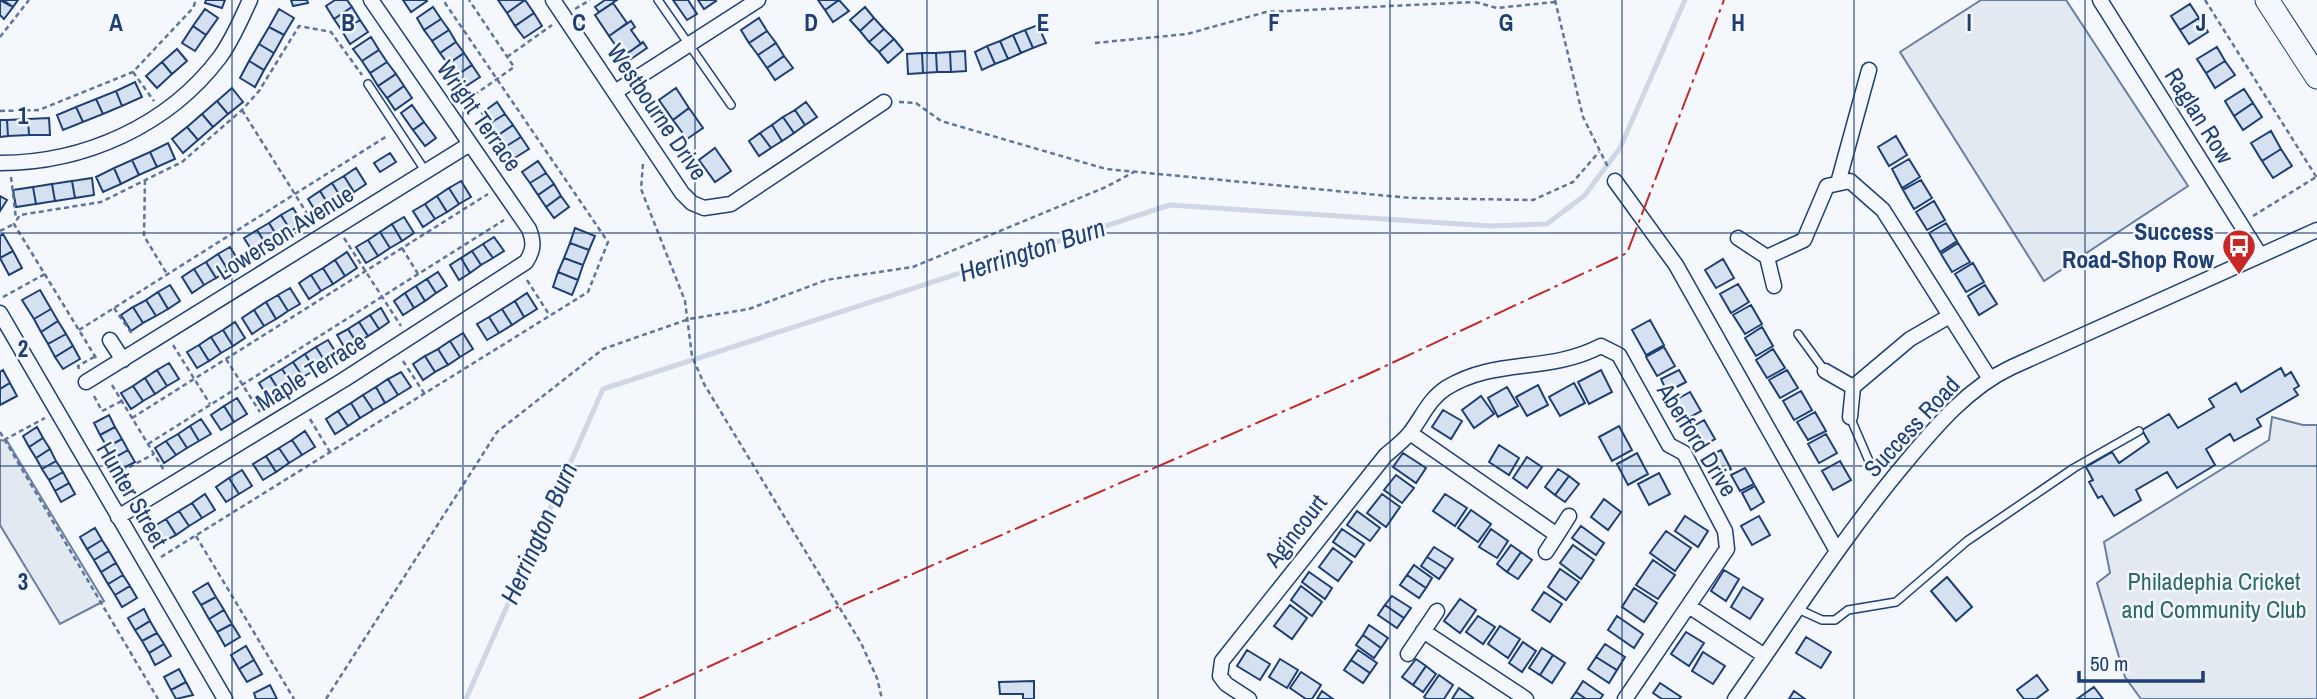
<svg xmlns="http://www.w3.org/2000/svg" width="2317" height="699" viewBox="0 0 2317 699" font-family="'Archivo Narrow',sans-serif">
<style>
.green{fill:#e3e9f0;stroke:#687fa3;stroke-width:2}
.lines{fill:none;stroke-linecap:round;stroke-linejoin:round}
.stream{stroke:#cfd7e4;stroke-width:5}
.building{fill:#d5e0f0;stroke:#1d3f73;stroke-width:2}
.lane-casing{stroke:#1d3f73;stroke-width:10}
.street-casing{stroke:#1d3f73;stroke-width:17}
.primary-casing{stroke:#1d3f73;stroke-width:25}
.path{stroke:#5e769c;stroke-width:2.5;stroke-dasharray:5 3.5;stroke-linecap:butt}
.lane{stroke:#f4f7fb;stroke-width:7}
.street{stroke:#f4f7fb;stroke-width:14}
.primary{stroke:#f4f7fb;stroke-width:23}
.power{stroke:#c62828;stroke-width:2;stroke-dasharray:24 5 3.5 5;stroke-linecap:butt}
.grid{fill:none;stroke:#1d3f73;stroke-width:2;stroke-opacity:0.55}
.labels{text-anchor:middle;stroke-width:5;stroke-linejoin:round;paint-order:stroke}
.street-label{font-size:24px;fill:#1d3f73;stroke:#f4f7fb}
.poi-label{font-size:24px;font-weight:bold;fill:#1d3f73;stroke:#f4f7fb;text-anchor:end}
.park-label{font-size:24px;fill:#2c6c60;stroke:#f4f7fb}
.water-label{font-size:26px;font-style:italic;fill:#1d3f73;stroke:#f4f7fb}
.grid-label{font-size:23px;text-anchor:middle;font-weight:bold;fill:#1d3f73;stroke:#f4f7fb;stroke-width:5;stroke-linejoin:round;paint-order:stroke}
</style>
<rect width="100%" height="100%" fill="#f4f7fb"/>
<!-- green -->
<path class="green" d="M1981 0H2066L2188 186 2044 281 1900 52Z
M2272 417 2303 425H2317V699H2141L2125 677 2097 583 2110 573 2104 542 2269 440Z
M0 440 7 441 104 601 60 624 0 525Z"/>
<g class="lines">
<!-- stream -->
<path class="stream" d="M466 699 603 389 1170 205 1490 226 1547 224 1585 195 1620 148 1685 0"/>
</g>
<!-- building -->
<path class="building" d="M0 0 13 7 4 19 0 15Z
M3 0H18L13 7Z
M206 0H225L222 8 205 3Z
M291 0H307L308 3 293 6Z
M335 0H347L352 7 334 19 326 6Z
M403 0H426L427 1 411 12Z
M498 0H525L507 13Z
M525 0 534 13 515 26 507 13Z
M605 0H617L599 12 595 7Z
M673 0H688L697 14 687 20Z
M698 0H715L716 1 704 9Z
M818 0H839L825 10Z
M839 0 849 11 833 22 825 10Z
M613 3 627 23 609 36 595 15Z
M2190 4 2199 18 2180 30 2171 16Z
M352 7 360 20 342 31 334 19Z
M433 7 441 19 424 30 417 18Z
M865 7 874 18 860 31 850 20Z
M205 9 218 18 206 35 193 26Z
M279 9 294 18 284 35 269 27Z
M534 13 542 26 524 38 515 26Z
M759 18 767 31 749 43 741 30Z
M874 18 884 29 869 42 860 31Z
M2199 18 2208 32 2189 44 2180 30Z
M441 19 449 30 432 41 424 30Z
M360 20 368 32 350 44 342 31Z
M631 21 635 27 631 30 641 44 623 56 609 36Z
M1038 25 1046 43 1033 48 1025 30Z
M193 26 206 35 195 51 182 43Z
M269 27 284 35 274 53 259 44Z
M884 29 894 39 879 52 869 42Z
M449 30 456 42 440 53 432 41Z
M1025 30 1033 48 1021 53 1013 35Z
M767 31 776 43 758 55 749 43Z
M1013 35 1021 53 1008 59 1000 41Z
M371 37 379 50 362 61 353 49Z
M894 39 903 50 888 63 879 52Z
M1000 41 1008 59 995 64 987 46Z
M456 42 464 53 448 64 440 53Z
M643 42 647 48 631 59 627 54Z
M776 43 784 56 767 68 758 55Z
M259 44 274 53 264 70 249 61Z
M987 46 995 64 982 70 975 52Z
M2217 47 2225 61 2206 73 2197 59Z
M177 49 187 61 172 74 162 62Z
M379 50 387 62 370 73 362 61Z
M965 51 966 71 951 72 950 52Z
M950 52 951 72H937L936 53Z
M464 53 472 65 456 76 448 64Z
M922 53H936L937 72 923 73Z
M922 53 923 73 908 74 907 54Z
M784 56 793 68 775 80 767 68Z
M249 61 264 70 255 87 240 78Z
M2225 61 2235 75 2215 88 2206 73Z
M162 62 172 74 157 88 146 76Z
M387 62 396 74 378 86 370 73Z
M472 65 480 77 463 88 456 76Z
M396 74 404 86 387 98 378 86Z
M135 82 142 97 122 106 116 91Z
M404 86 412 98 395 110 387 98Z
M232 88 243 102 228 114 217 101Z
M676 88 689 108 673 120 659 100Z
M2244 89 2253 103 2234 116 2225 101Z
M116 91 122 106 103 114 96 99Z
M96 99 103 114 83 122 76 107Z
M217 101 228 114 213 127 202 114Z
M497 102 505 114 489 124 482 113Z
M806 102 817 117 805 125 795 110Z
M2253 103 2262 117 2243 130 2234 116Z
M412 105 424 122 413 130 401 113Z
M76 107 83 122 63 130 57 115Z
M689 108 703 128 687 139 673 120Z
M795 110 805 125 794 133 783 117Z
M202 114 213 127 198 140 187 127Z
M505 114 513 125 497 136 489 124Z
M783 117 794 133 782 141 772 125Z
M49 118 50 135H29L28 119Z
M28 119 29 135 8 136 7 120Z
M0 120H7L8 136 0 137Z
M424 122 436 138 425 146 413 130Z
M513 125 521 137 505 147 497 136Z
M772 125 782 141 771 148 760 133Z
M187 127 198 140 183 153 172 139Z
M2271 131 2281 149 2262 161 2251 143Z
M760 133 771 148 759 156 749 141Z
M1896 136 1907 155 1889 166 1878 147Z
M521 137 529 149 513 159 505 147Z
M168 143 175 159 157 167 150 152Z
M715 148 731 171 715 182 699 160Z
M2281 149 2292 166 2273 178 2262 161Z
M150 152 157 167 139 175 132 160Z
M390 153 396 162 380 172 374 163Z
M1909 159 1920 177 1902 188 1892 169Z
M132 160 139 175 121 184 114 168Z
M538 161 546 173 530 183 522 172Z
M114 168 121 184 103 192 96 177Z
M356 168 366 184 354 192 344 176Z
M546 173 554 184 538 195 530 183Z
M344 176 354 192 342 199 332 183Z
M92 178 94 195 75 198 72 181Z
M1921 180 1932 198 1914 209 1903 190Z
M72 181 75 198 55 201 52 184Z
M461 181 471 197 459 204 449 188Z
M332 183 342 199 330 207 320 191Z
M52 184 55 201 36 204 33 187Z
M554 184 561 196 546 207 538 195Z
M33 187 36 204 16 207 13 190Z
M449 188 459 204 447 212 437 196Z
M320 191 330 207 318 215 308 199Z
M0 196 7 200 0 211Z
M437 196 447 212 435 219 425 204Z
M561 196 569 207 554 218 546 207Z
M1934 201 1945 220 1927 230 1916 212Z
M425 204 435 219 423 227 413 211Z
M293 208 303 224 291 231 281 215Z
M281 215 291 231 279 239 269 223Z
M404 217 414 233 402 241 392 224Z
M269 223 279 239 267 246 257 230Z
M1946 223 1957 241 1940 252 1929 233Z
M392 224 402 241 390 248 380 232Z
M575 228 595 236 589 250 570 243Z
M257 230 267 246 254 254 244 238Z
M380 232 390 248 378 256 368 240Z
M3 234 13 251 0 258V236Z
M494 237 504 251 493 258 483 244Z
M368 240 378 256 366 263 356 247Z
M570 243 589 250 583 265 564 258Z
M1958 243 1970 262 1952 272 1941 254Z
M483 244 493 258 481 265 472 251Z
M230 247 240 263 228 270 218 254Z
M13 251 22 268 9 275 0 258Z
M472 251 481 265 470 273 461 258Z
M347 252 357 268 345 276 335 260Z
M218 254 228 270 216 278 206 262Z
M461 258 470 273 459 280 450 265Z
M564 258 583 265 578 280 558 272Z
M1723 259 1734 278 1716 288 1705 270Z
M335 260 345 276 333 284 323 268Z
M206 262 216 278 204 285 194 269Z
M1973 263 1984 282 1966 292 1955 274Z
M323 268 333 284 321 291 311 275Z
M194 269 204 285 192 293 182 277Z
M438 272 447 286 436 293 427 279Z
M558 272 578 280 572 295 553 287Z
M311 275 321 291 309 299 299 283Z
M427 279 436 293 425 301 416 286Z
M1738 284 1749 302 1731 313 1720 294Z
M170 285 180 301 168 309 158 292Z
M1985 285 1997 304 1979 315 1968 296Z
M416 286 425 301 414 308 405 293Z
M290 288 300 304 288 311 278 295Z
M40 290 51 309 34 319 22 300Z
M158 292 168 309 156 316 146 300Z
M405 293 414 308 403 315 394 301Z
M527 293 537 309 524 317 515 301Z
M278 295 288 311 276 319 266 302Z
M146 300 156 316 143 323 133 307Z
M515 301 524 317 512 325 502 309Z
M266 302 276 319 264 326 254 310Z
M1751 305 1762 324 1745 334 1733 315Z
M133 307 143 323 131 331 121 315Z
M381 308 389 322 379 329 370 315Z
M51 309 58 321 41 332 34 319Z
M502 309 512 325 499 333 489 317Z
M254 310 264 326 252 334 242 318Z
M370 315 379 329 368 336 359 322Z
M489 317 499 333 487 340 477 324Z
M1650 320 1664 345 1646 355 1632 330Z
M58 321 66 334 48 344 41 332Z
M235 322 245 338 233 346 223 330Z
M359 322 368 336 357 343 348 329Z
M1762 327 1773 346 1756 356 1745 338Z
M348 329 357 343 346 350 337 335Z
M223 330 233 346 221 353 211 337Z
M463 333 473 349 460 357 450 341Z
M66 334 73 346 55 357 48 344Z
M211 337 221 353 209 361 199 345Z
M328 340 338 356 326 363 316 347Z
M450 341 460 357 448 365 438 349Z
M199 345 209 361 197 368 187 352Z
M73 346 80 359 63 369 55 357Z
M316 347 326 363 315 370 305 354Z
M1664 347 1675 366 1657 376 1646 357Z
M438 349 448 365 435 372 425 356Z
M1773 349 1785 368 1767 378 1756 360Z
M305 354 315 370 303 377 293 362Z
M425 356 435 372 423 380 413 364Z
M293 362 303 377 292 384 282 369Z
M169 363 179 379 167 386 157 370Z
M2281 368 2285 376 2291 372 2299 386 2294 389 2298 395 2257 419 2261 426 2234 441 2230 434 2206 449 2215 465 2177 488 2167 472 2136 490 2141 500 2114 516 2102 496 2098 498 2089 482 2093 480 2086 467 2112 452 2119 463 2149 442 2142 430 2169 414 2178 428 2214 407 2209 399 2236 383 2241 392Z
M282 369 292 384 280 392 270 376Z
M3 370 10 383 0 389V372Z
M157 370 167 386 155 394 145 378Z
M1601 370 1612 392 1589 404 1578 382Z
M1679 370 1686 382 1667 392 1661 379Z
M1787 370 1798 388 1780 398 1769 380Z
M401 372 411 387 398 395 388 379Z
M270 376 280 392 269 399 259 383Z
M145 378 155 394 143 401 133 386Z
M388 379 398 395 385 403 376 387Z
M10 383 17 396 0 405V389Z
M1574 383 1585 403 1560 416 1549 397Z
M1538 385 1548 405 1527 416 1516 397Z
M133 386 143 401 131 409 121 393Z
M376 387 385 403 373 410 363 395Z
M1507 387 1518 406 1498 417 1488 398Z
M1801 391 1812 410 1794 420 1783 401Z
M1690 392 1701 411 1683 421 1672 402Z
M363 395 373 410 360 418 351 403Z
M1481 396 1494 414 1474 428 1462 410Z
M237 398 247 414 234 422 224 406Z
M351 403 360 418 348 426 338 411Z
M224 406 234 422 221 430 211 415Z
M1443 410 1462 421 1451 439 1432 427Z
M338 411 348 426 335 434 326 419Z
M1815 412 1826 431 1808 440 1797 422Z
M109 415 115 427 100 435 94 423Z
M201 419 211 434 199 441 190 426Z
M1704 420 1715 439 1697 449 1687 430Z
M190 426 199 441 187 448 178 434Z
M1619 426 1632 450 1612 461 1599 437Z
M37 427 43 438 29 447 23 436Z
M115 427 122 439 107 447 100 435Z
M305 431 315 447 302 455 292 440Z
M178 434 187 448 176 455 166 441Z
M1826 434 1837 453 1819 463 1808 444Z
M43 438 50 449 36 458 29 447Z
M122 439 128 450 114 458 107 447Z
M292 440 302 455 289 463 279 448Z
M166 441 176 455 164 463 155 448Z
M1499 445 1519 458 1509 475 1489 462Z
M279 448 289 463 276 472 266 456Z
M50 449 56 461 42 469 36 458Z
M128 450 135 462 120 470 114 458Z
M1721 450 1731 469 1713 478 1703 459Z
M1403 453 1426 468 1416 483 1393 467Z
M1637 453 1648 474 1628 485 1617 464Z
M266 456 276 472 263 480 253 464Z
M1527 457 1542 467 1527 488 1513 478Z
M56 461 63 472 49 480 42 469Z
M1840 461 1851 480 1833 490 1822 471Z
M1745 468 1754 484 1740 491 1731 475Z
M1558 469 1569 476 1555 495 1545 487Z
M242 470 252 486 239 494 229 478Z
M63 472 69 483 55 491 49 480Z
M1659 473 1670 494 1649 505 1638 484Z
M1396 475 1414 488 1402 503 1384 490Z
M1569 476 1579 484 1565 502 1555 495Z
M229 478 239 494 226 502 216 487Z
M69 483 75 494 61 502 55 491Z
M1755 486 1764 502 1751 510 1742 493Z
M205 494 215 510 202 518 192 503Z
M1382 494 1400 507 1386 527 1367 513Z
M1445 494 1467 508 1455 526 1433 511Z
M1604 499 1621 512 1608 530 1591 517Z
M192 503 202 518 189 526 179 511Z
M1471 510 1491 524 1478 542 1458 528Z
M179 511 189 526 176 535 166 519Z
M1357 511 1380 528 1370 541 1347 525Z
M1685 516 1708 531 1698 547 1675 531Z
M1759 516 1770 535 1752 545 1741 526Z
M166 519 176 535 163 542 153 527Z
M1581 526 1604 543 1596 555 1572 538Z
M95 528 102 540 87 549 80 537Z
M1342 529 1364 544 1355 557 1333 542Z
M1491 529 1508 541 1497 558 1479 547Z
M1666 531 1691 548 1675 571 1650 553Z
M102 540 109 551 94 560 87 549Z
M1511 545 1521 552 1507 572 1497 564Z
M1573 545 1594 560 1581 579 1560 563Z
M1434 547 1453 559 1446 569 1427 557Z
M1333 548 1352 562 1338 581 1319 567Z
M109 551 116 563 101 572 94 560Z
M1521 552 1532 560 1518 579 1507 572Z
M1427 557 1446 569 1439 579 1421 566Z
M1653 560 1675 575 1658 599 1636 585Z
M116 563 123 575 108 584 101 572Z
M1414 565 1432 578 1426 588 1407 575Z
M1560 569 1579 582 1566 600 1548 587Z
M1724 570 1739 579 1726 601 1711 591Z
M1309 572 1332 588 1325 599 1302 582Z
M123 575 130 586 115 595 108 584Z
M1407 575 1426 588 1419 598 1400 585Z
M1947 577 1972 607 1956 621 1931 591Z
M208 583 216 597 201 605 193 592Z
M130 586 137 598 122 607 115 595Z
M1301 586 1322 602 1312 616 1291 600Z
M1743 587 1763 599 1750 619 1731 607Z
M1634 588 1657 603 1644 622 1622 607Z
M1544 592 1562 604 1550 622 1532 610Z
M1392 596 1411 608 1404 618 1385 605Z
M216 597 224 610 209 619 201 605Z
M1460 599 1476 610 1460 633 1444 621Z
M1290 605 1307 618 1292 639 1274 626Z
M1385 605 1404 618 1397 628 1378 615Z
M144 609 150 621 135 630 128 618Z
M224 610 232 624 217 632 209 619Z
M1478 616 1495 627 1483 644 1466 632Z
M1617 616 1643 634 1634 648 1608 630Z
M150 621 157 633 142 641 135 630Z
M232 624 240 637 225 646 217 632Z
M1369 625 1388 638 1381 648 1363 635Z
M1500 626 1520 639 1508 658 1488 644Z
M1686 632 1704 643 1689 666 1671 654Z
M157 633 164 644 149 653 142 641Z
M1363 635 1381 648 1374 658 1356 645Z
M1806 637 1831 652 1821 668 1796 653Z
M1523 642 1536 651 1522 672 1509 663Z
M164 644 171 656 155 665 149 653Z
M1605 644 1625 657 1617 670 1596 657Z
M246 646 254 660 239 669 231 655Z
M1542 648 1553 655 1540 675 1529 668Z
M1247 650 1270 664 1260 680 1237 666Z
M1358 650 1377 663 1370 673 1351 660Z
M1703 652 1725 666 1713 684 1692 671Z
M1553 655 1565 663 1552 683 1540 675Z
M1596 657 1617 670 1609 683 1588 669Z
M1280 659 1298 670 1287 688 1269 677Z
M1416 659 1426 666 1413 685 1402 677Z
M254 660 262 674 247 682 239 669Z
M1351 660 1370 673 1363 683 1344 670Z
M1426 666 1436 674 1423 692 1413 685Z
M179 669 186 682 171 690 164 677Z
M1301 672 1321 685 1312 699H1306L1290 688Z
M1439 675 1453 685 1444 699H1427L1424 697Z
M2037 675 2048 690 2036 699H2024L2017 690Z
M1034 681V699H1023V694H1000L999 682Z
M1583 681 1603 695 1600 699H1586L1576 692Z
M186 682 193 695 176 699 171 690Z
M1660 683 1681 697 1679 699H1662L1653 693Z
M270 685 277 699H256L254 693Z
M2094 687 2103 699H2077Z
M1459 688 1473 698 1472 699H1452Z
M1322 691 1333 699H1317Z
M1794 691 1805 699H1789Z
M1576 692 1586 699H1571Z"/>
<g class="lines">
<!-- lane casing -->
<g class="lane-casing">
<path id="lane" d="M658 0 731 105
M368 84 426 172
M1798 334 1825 371
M1850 417 1869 461
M1798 609 1822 620H1835L1848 610 1896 602 1967 541 2074 468 2139 431"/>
</g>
<!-- street casing -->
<g class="street-casing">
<path id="street" d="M553 0 682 193 692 203 704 208 731 204 884 102
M2100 0 2260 255
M615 92 758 0
M0 163C84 163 168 126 220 57 233 39 241 19 250 0
M1615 181 1676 265 1837 551
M1838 183 1869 70
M1738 238 1767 257 1774 286
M1767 257 1804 240 1827 186 1850 181 1883 210 1990 379
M0 313 225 699
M110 340 123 360
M1825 371 1853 387 1850 417
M86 382 470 144
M1853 387 1910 339 1948 317
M1410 433 1557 535 1569 516
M118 517 345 379 526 262C534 250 534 242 529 229L371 0
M1546 552 1557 535
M1690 607 1765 656
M1423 631 1526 699
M1408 654 1437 611
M1249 699 1226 684 1220 676 1222 661 1385 456C1393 449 1402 442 1409 434 1422 418 1428 400 1446 388 1496 357 1547 374 1601 346L1619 355 1669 445 1684 453 1725 531 1727 549 1625 699
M1735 699C1791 619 1843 537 1906 462 1936 426 1969 387 2012 367L2317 230"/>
</g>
<!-- primary casing -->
<g class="primary-casing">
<path id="primary" d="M2267 0 2317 77"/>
</g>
<!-- path -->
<path class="path" d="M1555 0 1583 117 1609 169
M2205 0 2317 178
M1475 2 1497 8 1555 2
M575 9 590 0
M0 37 29 0
M1095 43 1187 34 1266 12 1474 2
M507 57 552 25
M133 72 154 101
M899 102 916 103 941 121 1106 169 1410 198 1533 200 1573 182 1599 152
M460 105 514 67 469 0
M242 110 313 223
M0 111 39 110 133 72 193 8 196 0
M643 164 641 189 685 301 692 356 704 384 861 643 877 678 882 699
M11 177 16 219
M145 180 144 236 167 274
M2253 216 2316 177
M0 231 14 224
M344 238 401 326
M402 248 418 274
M527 280 550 316
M3 297 45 274
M114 308 132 334
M79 330 387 136
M173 345 210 404
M96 358 14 224 20 215 101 202 182 162 242 110 259 91 299 26 331 32 362 75
M226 359 260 412
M403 361 424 393
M79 369 78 366 94 357
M112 385 165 472
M94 396 102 411 122 401
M132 418 488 194
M310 419 330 452
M0 432 158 699
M4 440 45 418
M148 444 504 220
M114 475 154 454
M196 536 294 699
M161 557 588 292 608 242 443 0
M326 699 497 432 603 349 689 319 749 309 826 280 913 267 1106 187 1134 172"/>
<!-- lane -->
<use href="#lane" class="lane"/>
<!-- street -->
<use href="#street" class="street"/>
<!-- primary -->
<use href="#primary" class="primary"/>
<!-- power -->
<path class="power" d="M639 699 851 601 1364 376 1627 253 1724 0"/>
</g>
<!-- grid -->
<path class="grid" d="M232 0V699M463 0V699M695 0V699M927 0V699M1158 0V699M1390 0V699M1622 0V699M1854 0V699M2085 0V699M0 233H2317M0 466H2317"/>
<!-- icons -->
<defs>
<g id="bus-pin" transform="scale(1.75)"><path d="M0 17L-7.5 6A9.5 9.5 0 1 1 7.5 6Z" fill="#c62828" stroke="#f4f7fb"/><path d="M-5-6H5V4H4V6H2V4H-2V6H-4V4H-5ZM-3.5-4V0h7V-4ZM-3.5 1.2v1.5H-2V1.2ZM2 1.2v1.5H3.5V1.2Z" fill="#fff"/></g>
</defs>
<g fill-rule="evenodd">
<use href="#bus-pin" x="2239" y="246"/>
</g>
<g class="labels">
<!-- street labels -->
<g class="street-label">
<text transform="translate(657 112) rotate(56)" y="8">Westbourne Drive</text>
<text transform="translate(479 116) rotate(55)" y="8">Wright Terrace</text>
<text transform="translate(2199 116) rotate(58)" y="8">Raglan Row</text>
<text transform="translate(285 233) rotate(-32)" y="8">Lowerson Avenue</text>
<text transform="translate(311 372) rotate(-32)" y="8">Maple Terrace</text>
<text transform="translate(1912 427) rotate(-47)" y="8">Success Road</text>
<text transform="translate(1697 440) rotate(58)" y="8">Aberford Drive</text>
<text transform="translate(132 495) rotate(60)" y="8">Hunter Street</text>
<text transform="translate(1296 531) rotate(-52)" y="8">Agincourt</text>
</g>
<!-- poi labels -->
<g class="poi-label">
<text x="2214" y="240">Success<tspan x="2214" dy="28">Road-Shop Row</tspan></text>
</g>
<!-- park labels -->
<g class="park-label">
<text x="2214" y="590">Philadephia Cricket<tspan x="2214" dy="28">and Community Club</tspan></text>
</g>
<!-- water labels -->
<g class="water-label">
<text transform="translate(1032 250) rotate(-18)" y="9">Herrington Burn</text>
<text transform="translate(539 533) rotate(-66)" y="9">Herrington Burn</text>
</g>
</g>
<g class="grid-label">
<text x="116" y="31">A</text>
<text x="348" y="31">B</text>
<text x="579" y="31">C</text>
<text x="811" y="31">D</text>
<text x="1043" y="31">E</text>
<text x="1274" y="31">F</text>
<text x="1506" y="31">G</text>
<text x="1738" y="31">H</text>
<text x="1969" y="31">I</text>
<text x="2201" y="31">J</text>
<text x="23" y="124">1</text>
<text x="23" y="357">2</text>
<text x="23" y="590">3</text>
</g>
<!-- scale -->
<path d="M2079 671v10h124v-10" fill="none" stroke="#1d3f73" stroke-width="3.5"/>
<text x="2090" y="671" font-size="21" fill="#1d3f73" stroke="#f4f7fb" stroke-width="5" paint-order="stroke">50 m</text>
</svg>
